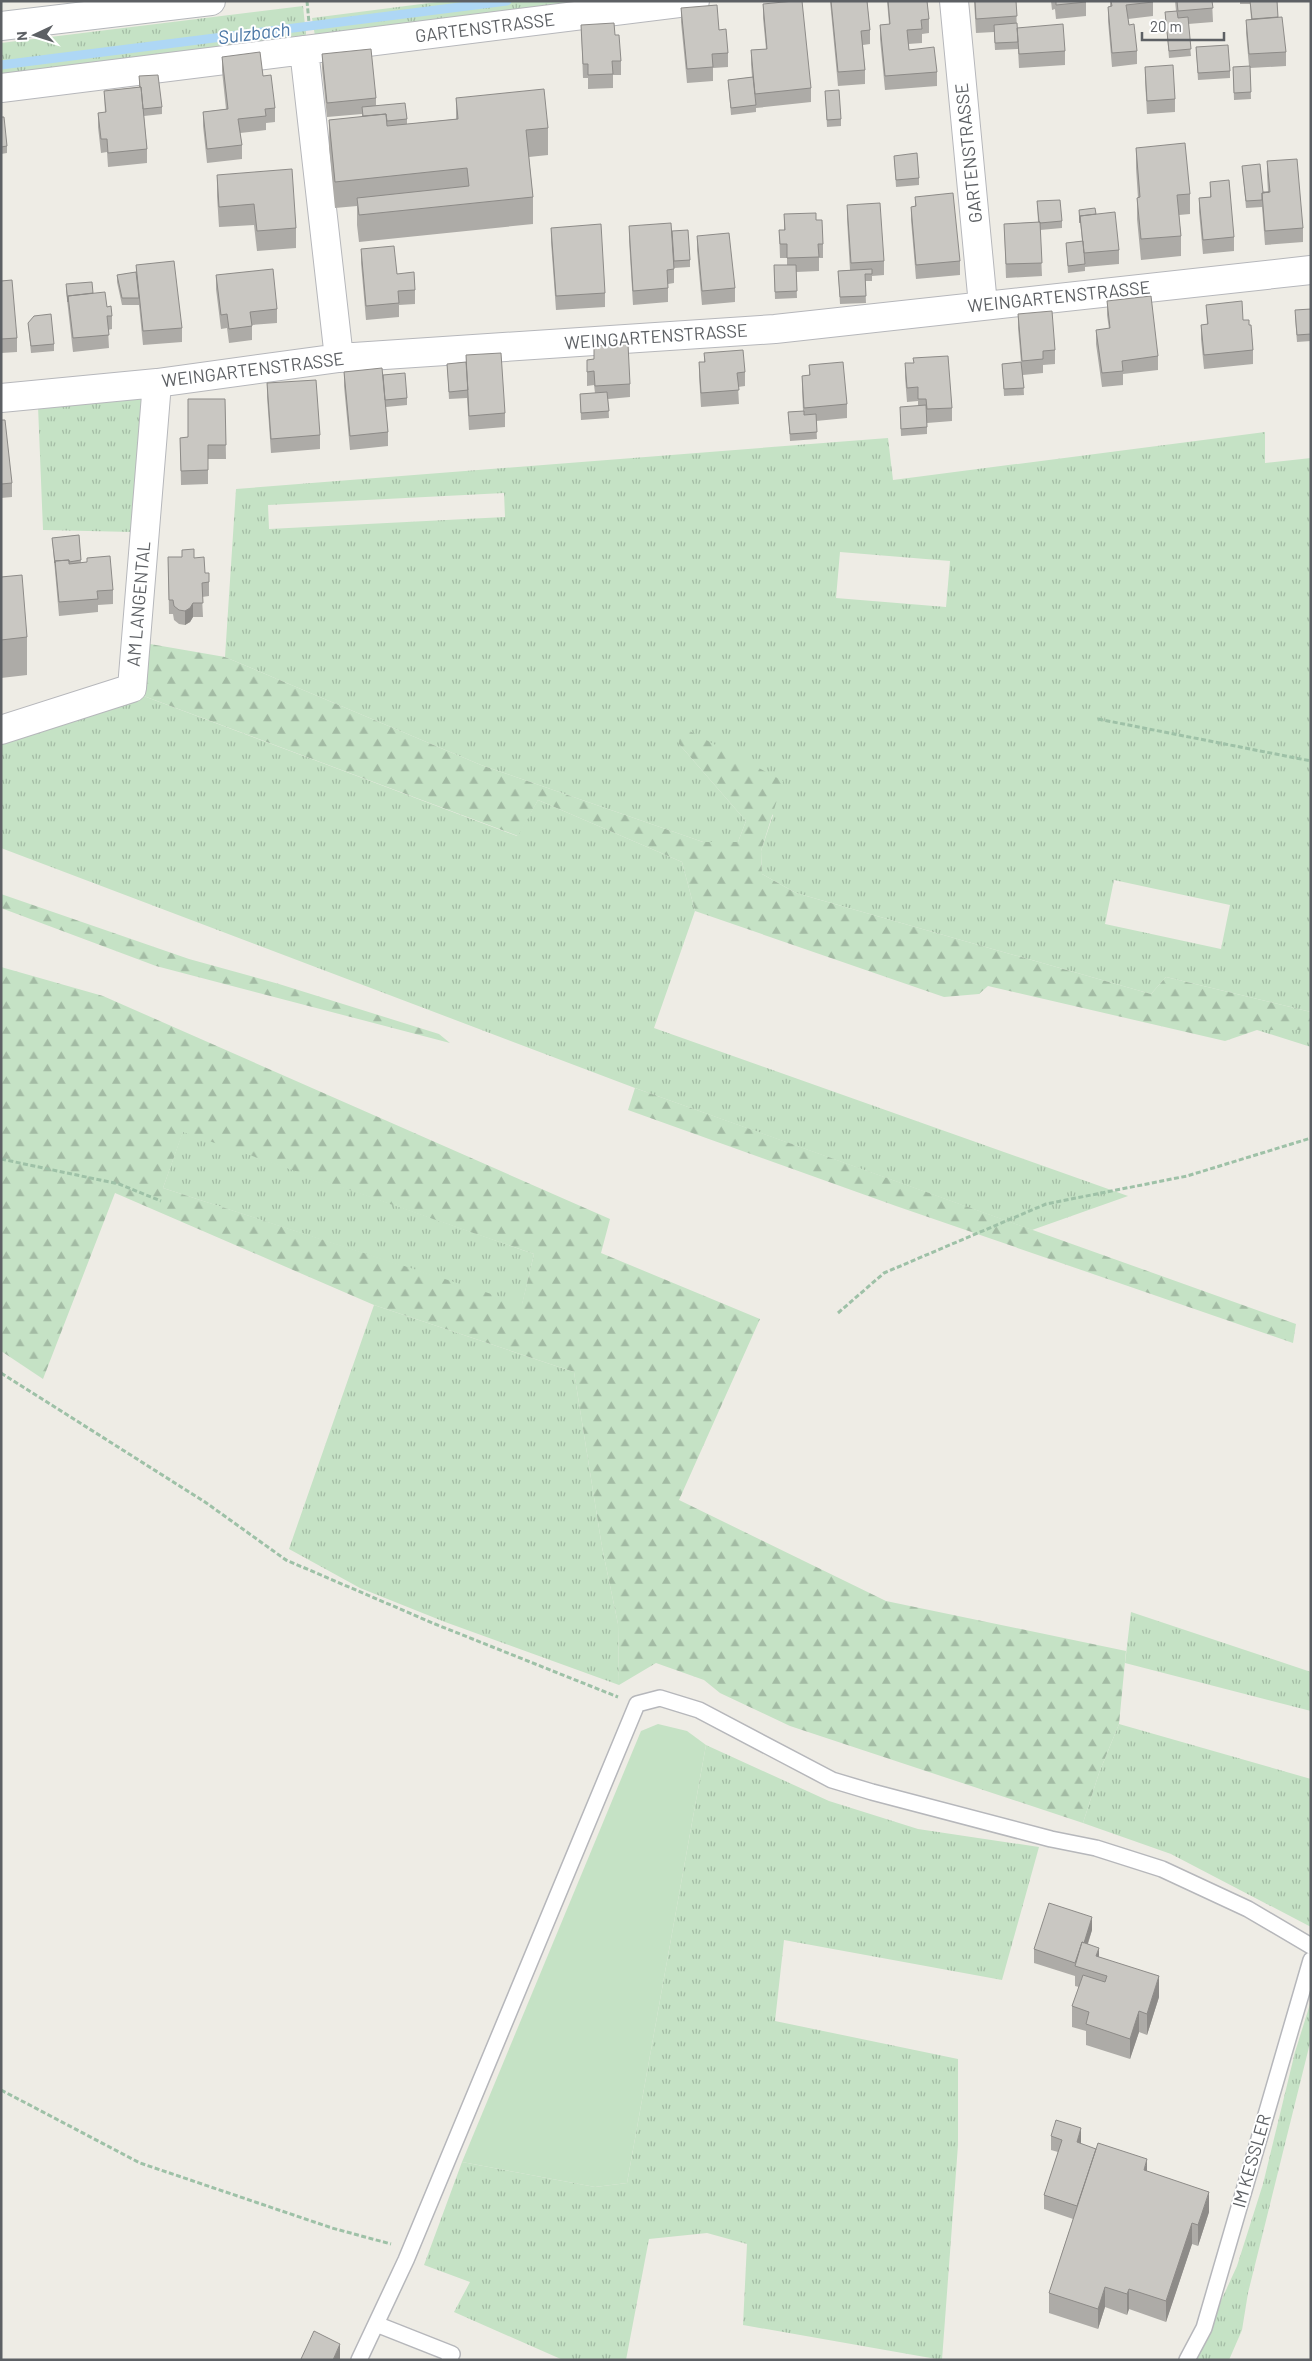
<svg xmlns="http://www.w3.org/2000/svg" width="1312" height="2361" viewBox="0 0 1312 2361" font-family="Barlow,sans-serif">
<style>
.grass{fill:url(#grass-tufts);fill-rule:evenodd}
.forest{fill:url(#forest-firs);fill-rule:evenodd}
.garden{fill:#c5e2c5}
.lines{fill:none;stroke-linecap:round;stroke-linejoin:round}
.stream{stroke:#aed7f5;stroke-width:9}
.lane-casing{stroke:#b6b7bb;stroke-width:18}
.street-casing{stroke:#b6b7bb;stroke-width:30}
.secondary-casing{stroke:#b4b7bb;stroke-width:30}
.path{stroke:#9ec1a7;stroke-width:3;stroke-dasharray:5 2.5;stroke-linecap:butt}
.lane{stroke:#fff;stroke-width:15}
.street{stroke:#fff;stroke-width:28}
.secondary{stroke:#fff;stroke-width:28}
.wall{fill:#adaba7}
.shaded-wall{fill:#8d8b88}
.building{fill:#c9c7c2;stroke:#8d8b88}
.labels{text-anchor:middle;stroke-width:4;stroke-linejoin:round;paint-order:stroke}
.street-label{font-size:18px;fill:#5d6064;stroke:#fff}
.water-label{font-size:19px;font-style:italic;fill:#4c78a6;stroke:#fff}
</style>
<defs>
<pattern id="grass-tufts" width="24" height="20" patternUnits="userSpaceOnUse" patternTransform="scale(1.25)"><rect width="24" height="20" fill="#c5e2c5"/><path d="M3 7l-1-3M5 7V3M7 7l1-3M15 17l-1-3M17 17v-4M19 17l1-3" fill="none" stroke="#a3bba4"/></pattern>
<pattern id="forest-firs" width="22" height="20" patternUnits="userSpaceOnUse" patternTransform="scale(1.25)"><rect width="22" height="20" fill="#c5e2c5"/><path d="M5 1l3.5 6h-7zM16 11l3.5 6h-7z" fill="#a3bba4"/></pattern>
</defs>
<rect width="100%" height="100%" fill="#eeece5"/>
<!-- grass -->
<path class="grass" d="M445 1H594L315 36 312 18Z
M303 6 306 35 1 75V43Z
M144 397 133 532 43 530 38 406Z
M1265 432V463L1311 458V1012L1166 977 1151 994 796 893 762 874 761 851 773 815 679 744 746 821 738 842H703L481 765 225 657 236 489 888 438 893 480ZM504 493 505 517 269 529 268 505ZM840 552 950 561 946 607 836 598ZM1114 880 1230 905 1221 949 1105 924Z
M141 695 517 836 538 800 682 862 695 911 654 1028 1128 1196 1032 1230 635 1088 1 848V744Z
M1257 1030H1311V1047Z
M183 1131 534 1254 522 1305 163 1188Z
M374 1305 574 1372 602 1547 618 1624 619 1685 445 1622 360 1588 289 1549Z
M1131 1612 1311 1672V1711L1125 1663Z
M1119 1724 1311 1779V1927L1171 1854 1083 1823 1099 1773Z
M706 1745 829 1801 918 1829 1039 1847 1002 1980 784 1940 775 2021 958 2059V2145L942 2360 743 2325 747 2244 707 2233 649 2239 626 2360H563L454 2312 470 2282 424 2265 462 2162 595 2187 627 2183Z
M1311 2001V2039L1248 2293 1242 2330 1229 2360H1194L1237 2266 1263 2184 1295 2052Z"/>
<!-- forest -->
<path class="forest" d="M150 644 225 657 481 765 703 842H738L746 821 679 744 680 726 783 781 761 851 762 874 796 893 1151 994 1166 977 1311 1012V1030H1257L1225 1041 988 986 979 994 944 997 695 911 682 862 538 800 518 836 141 695Z
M1 894 189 959 279 984 439 1034 450 1043 156 966 1 908Z
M1 967 103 996 610 1219 601 1253 760 1319 679 1500 886 1601 1126 1651 1119 1724 1099 1773 1083 1823 790 1726 720 1693 704 1680 656 1663 619 1685 618 1624 602 1547 574 1372 374 1305 115 1193 43 1379 1 1351ZM183 1132 534 1254 522 1304 163 1188Z
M635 1088 1296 1324 1293 1343 896 1206 628 1110Z"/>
<!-- garden -->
<path class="garden" d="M658 1724 687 1731 706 1745 627 2183 595 2187 462 2162 641 1731Z"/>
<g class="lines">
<!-- stream -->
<path class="stream" d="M1 65 507 1"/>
<!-- lane casing -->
<g class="lane-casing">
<path id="lane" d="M376 2324 452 2354 449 2360
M359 2360 406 2260 637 1704 660 1698 699 1710 832 1780 872 1792 1051 1839 1096 1848 1162 1869 1248 1909 1311 1946
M1187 2360 1204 2328 1311 1960"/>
</g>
<!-- street casing -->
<g class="street-casing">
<path id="street" d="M954 1 983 305
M304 50 339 358
M1 88 695 1
M1 398 157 383 339 358 775 329 1311 270
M1 730 132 688 157 383"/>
</g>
<!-- secondary casing -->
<g class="secondary-casing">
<path id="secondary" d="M1 26 211 1"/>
</g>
<!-- path -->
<path class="path" d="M307 1 309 23
M1098 719 1311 761
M1 1159 119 1184 161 1201
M838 1313 884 1273 1046 1204 1187 1176 1311 1138
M1 1373 205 1502 286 1560 435 1624 618 1697
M1 2090 140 2163 332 2228 391 2244"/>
<!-- lane -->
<use href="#lane" class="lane"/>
<!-- street -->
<use href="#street" class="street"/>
<!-- secondary -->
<use href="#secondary" class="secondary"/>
</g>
<!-- wall -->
<path class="wall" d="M830 1H867L870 30V44L863 45 865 70V84L838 86Z
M887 1H927L929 19V33L922 34V43L908 44 909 50 937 72V86L885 90 880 39V25L889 24Z
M974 1H1016L1017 34 1065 51V65L1019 68 1018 49 995 50 994 32 976 33Z
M1051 1H1086V16L1056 19 1055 9 1052 10Z
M1110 1H1153V16L1128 19 1129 25 1137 51V64L1112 67 1108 21V7H1110Z
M1175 1H1212L1213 22 1188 24 1191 56 1169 58 1165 12 1176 11Z
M1240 1H1277L1278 17 1286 52V66L1250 68 1251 99 1234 100 1233 67 1249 66 1246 33V20L1251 19 1250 4H1240Z
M763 4 811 88V102L756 108V112L731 115 728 80 752 77 751 64V50L766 49 763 18Z
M681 8 719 30 728 53V67L713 68V81L687 83 681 22Z
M581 25 615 35 621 61V75H613V88L588 89V78H583Z
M1196 47 1230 71V78L1198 80Z
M322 54 376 98V105L407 119V124L456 119V98L548 128V155L529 157 533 197V224L359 242 357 225V206L335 208 329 147V120L362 117V114L327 117 322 68Z
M222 57 263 76 275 108V122L266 123V130L240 133 242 145V159L207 163 203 126V112L226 109 222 71Z
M1145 67 1175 99V112L1147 114 1145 81Z
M139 76 162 107V114L144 116 147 149V163L108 167 107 152 101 153 98 127V113H105L104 91 139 87Z
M825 91 841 119V126L827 127Z
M1 117 7 146V153L1 154Z
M1136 148 1190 194V214L1179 215 1181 236V256L1141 260 1137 219V198H1138L1136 168Z
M894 156 919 178V185L896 187Z
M1267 161 1303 228V242L1265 245 1262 207 1246 208 1242 166 1263 192H1268L1267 175Z
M217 175 296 228V248L257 251 254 225 219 227 217 196Z
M1210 182 1234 237V251L1203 254 1199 212V198L1210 197Z
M915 197 960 261V275L916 279 911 220V207L915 206Z
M1037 201 1062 221V228L1040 230 1042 276 1006 278 1004 224 1038 222Z
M847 205 884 261V275L872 276V281H865L866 303 840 304 838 271 850 270 847 219Z
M1079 210 1096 214 1119 250V264L1085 267V271L1068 273 1066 243 1082 241Z
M784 214 816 220 823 244V258H819V271L796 272 797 298 775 299 774 265H787V258H780L779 230H784Z
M629 226 672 231 690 260V267L674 268V283L668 284V302L633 305 629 240Z
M551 228 605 293V307L556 310 551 242Z
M697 236 735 288V302L702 305 697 250Z
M361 249 397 274 415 290V304L399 305V317L366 320 361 263Z
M136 265 182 328V342L143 345 139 305H122L117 282V275L136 272Z
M216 275 277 309V323L252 325V340L229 343 227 328 221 329 216 289Z
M1 281 17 338V352L1 353Z
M66 284 93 293 107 307 112 316V329L108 330 109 348 73 352 66 291Z
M1107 301 1158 356V370L1123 374V385L1102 387 1096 344V330L1109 329 1107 315Z
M1206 305 1243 320 1249 325 1253 350V364L1204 369 1201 339V325L1207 324Z
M1311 309V341L1297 342 1295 317Z
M1018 314 1055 350V364L1043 365V373L1023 375 1024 395 1004 396 1002 364 1021 362 1018 328Z
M28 323 54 344V351L31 353Z
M594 346 630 384V397L608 399 609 418 581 420 580 394 595 393 594 385 587 386V360L594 359Z
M704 353 745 372V386L738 387 739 404 701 407 699 376V362H704Z
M466 355 505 413V427L469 430 467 398 449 399 447 364 466 362Z
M905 363 952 408V421L927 423V434L901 436 900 414 918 406V401L907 402 905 377Z
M809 365 847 404V418L816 421 817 439 790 441 788 412 803 411 802 390V376L809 375Z
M344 372 383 375 407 398V405L386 407 388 432V446L350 450 344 386Z
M267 383 320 435V449L271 453 267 397Z
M225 399 226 459H208V484L181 485 180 438 188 437Z
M1 420 12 483V497L1 498Z
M79 535 81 563 113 590V604L98 605V612L59 616 52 538Z
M168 557 194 558 205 573H209V596L202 597 203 617H193L190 622 185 625 179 624 174 620 173 614H169Z
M1 577 27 637V675L1 678Z
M1092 1930 1088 1944 1099 1957 1159 1997 1147 2035 1139 2032 1130 2059 1086 2045V2031L1072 2027V2006L1079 1987 1075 1986V1976L1034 1963V1949Z
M1051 2136 1081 2142V2144L1147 2171 1209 2212 1198 2246 1192 2244 1166 2322 1129 2309 1127 2315 1105 2307 1098 2329 1049 2313V2293L1073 2219 1044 2209V2195L1058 2152 1051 2150Z"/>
<!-- shaded-wall -->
<path class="shaded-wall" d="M193 603V617L190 622 185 625V611Z
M1092 1917V1930L1080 1967 1077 1963Z
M1099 1948V1968L1096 1956Z
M1159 1976V1997L1147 2035V2014Z
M1139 2011V2032L1130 2059V2039Z
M1081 2128V2142L1077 2156V2142Z
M1147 2159V2180L1144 2170Z
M1209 2192V2212L1198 2246V2225Z
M1192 2223V2244L1166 2322V2301Z
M1105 2287V2307L1098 2329V2309Z
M1129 2289V2309L1127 2315V2294Z
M340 2344V2360H333Z"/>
<!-- building -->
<path class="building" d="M794 1H802L811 88 755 94 751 50 767 49 763 4Z
M831 1H867L870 30 861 31 865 70 838 72Z
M888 1H927L929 19 921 20 922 29 907 30 909 50 934 47 937 72 885 76 880 25 890 24Z
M975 1H1016L1017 16 976 19Z
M1056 1H1086V2L1056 5Z
M1111 1H1153V2L1126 5 1129 25 1134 24 1137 51 1112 53 1108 7 1112 6Z
M1177 1H1212L1213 8 1178 11Z
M1250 1H1277L1278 17 1252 19Z
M717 5 719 30 726 29 728 53 712 54 713 67 687 69 681 8Z
M1177 11 1178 18 1188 17 1191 49 1169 51 1165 12Z
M1282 17 1286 52 1249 54 1246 20Z
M614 23 615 35H619L621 61H612L613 74 588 75V64H583L581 25Z
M1017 23 1018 42 995 43 994 25Z
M1063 24 1065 51 1019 54 1017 28Z
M1228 45 1230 71 1198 73 1196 47Z
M371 49 376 98 327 103 322 54Z
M260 52 263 76 271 75 275 108 265 109 266 116 238 119 242 145 207 149 203 112 228 109 222 57Z
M1173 65 1175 99 1147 101 1145 67Z
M1250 66 1251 92 1234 93 1233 67Z
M158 75 162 107 143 109 141 87H140L139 76Z
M753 77 756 105 731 108 728 80Z
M141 87 147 149 108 153 107 139H101L98 113 106 112 104 91Z
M544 89 548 128 526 130 533 197 359 215 357 198 469 186 467 168 335 182 329 120 386 114 387 126 458 119 456 98Z
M839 90 841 119 827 120 825 91Z
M405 103 407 119 387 121 386 114 363 116 362 107Z
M1 117H4L7 146 1 147Z
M1185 143 1190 194 1177 195 1181 236 1141 239 1137 198 1140 197 1136 148Z
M917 153 919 178 896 180 894 156Z
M1297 159 1303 228 1265 231 1262 193 1270 192 1267 161Z
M1260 164 1263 192H1269L1262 193V200L1246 201 1242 166Z
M292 169 296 228 257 231 254 204 219 207 217 175Z
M1229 180 1234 237 1203 240 1199 198 1211 197 1210 182Z
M953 193 960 261 916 265 911 207 916 206 915 197Z
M1060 200 1062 221 1040 223V222H1039L1037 201Z
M880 203 884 261 851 263 847 205Z
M1095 208 1096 214 1080 216V223L1079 210Z
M1115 212 1119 250 1084 253 1080 216Z
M816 213V220H822L823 244H818L819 257 787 258V244H780L779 230H785L784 214Z
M1040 222 1042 263 1006 264 1004 224Z
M671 223 674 269 667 270 668 288 633 291 629 226Z
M601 224 605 293 556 296 551 228Z
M688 230 690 260 674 261 672 231Z
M729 233 735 288 702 291 697 236Z
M1083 241 1085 264 1068 266 1066 243Z
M394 246 397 274 414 272 415 290 398 291 399 303 366 306 361 249Z
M174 261 182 328 143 331 136 265Z
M774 265H796L797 291 775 292Z
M273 269 277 309 250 312 252 326 229 329 227 314 221 315 216 275Z
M872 269V274H865L866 296 840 297 838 271Z
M136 272 139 298H122L117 275Z
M12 280 17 338 1 339V281Z
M92 282 93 293 68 296V302L66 284Z
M105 292 107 307 111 306 112 316H107L109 335 73 338 68 296Z
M1151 296 1158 356 1122 361 1123 371 1102 373 1096 330 1110 328 1107 301Z
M1242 301 1243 320H1249V325H1251L1253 350 1204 355 1201 325 1208 324 1206 305Z
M1311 309V334L1297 335 1295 310Z
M1052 311 1055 350 1043 351V359L1022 361 1018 314Z
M51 314 54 344 31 346 28 323 34 316Z
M628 344 630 384 595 386 594 371 587 372V360L594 359V346Z
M743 350 745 372 737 373 739 390 701 393 699 362H705L704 353Z
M501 353 505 413 469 416 466 355Z
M948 356 952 408 927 409 926 399H918V387L907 388 905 363H914L913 358Z
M466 362 468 390 449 392 447 364Z
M843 362 847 404 804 408 802 376 810 375 809 365Z
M1021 362 1024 388 1004 389 1002 364Z
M382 368 388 432 350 436 344 372Z
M405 373 407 398 385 400 383 375Z
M316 380 320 435 271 439 267 383Z
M607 392 609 411 581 413 580 394Z
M188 399H225L226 445H208V470L181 471 180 438 188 437Z
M926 405 927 427 901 429 900 407Z
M804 411V415L816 414 817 432 790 434 788 412Z
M1 420H5L12 483 1 484Z
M79 535 81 560 69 562V560L55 561V563L52 538Z
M194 549V558L204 557 205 573H209V582L202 583 203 603H193L190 608 185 611 179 610 174 606 173 600H169L168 557H182V550Z
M110 556 113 590 97 591 98 599 59 602 55 561 69 560V564L87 562V558Z
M22 575 27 637 1 640V577Z
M1049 1903 1092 1917 1084 1943 1082 1942 1075 1963 1034 1949Z
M1082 1942 1099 1948 1096 1956 1159 1976 1147 2014 1139 2011 1130 2039 1086 2024 1089 2012 1072 2006 1083 1975 1105 1982 1107 1976 1075 1966Z
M1056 2120 1081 2128 1077 2142 1096 2149 1077 2206 1044 2195 1062 2140 1051 2136Z
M1098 2143 1147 2159 1144 2170 1209 2192 1198 2225 1192 2223 1166 2301 1129 2289 1127 2294 1105 2287 1098 2309 1049 2293Z
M314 2331 340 2344 333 2360H303L301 2359Z"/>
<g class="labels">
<!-- street labels -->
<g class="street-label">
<text transform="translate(485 28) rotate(-7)" y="6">GARTENSTRASSE</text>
<text transform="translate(969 153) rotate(-96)" y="6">GARTENSTRASSE</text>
<text transform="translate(1059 297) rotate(-6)" y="6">WEINGARTENSTRASSE</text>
<text transform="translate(656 337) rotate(-4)" y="6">WEINGARTENSTRASSE</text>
<text transform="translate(253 370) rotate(-7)" y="6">WEINGARTENSTRASSE</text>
<text transform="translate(139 604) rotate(-85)" y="6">AM LANGENTAL</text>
<text transform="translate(1252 2161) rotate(-74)" y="6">IM KESSLER</text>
</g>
<!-- water labels -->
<g class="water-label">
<text transform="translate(254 33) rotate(-7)" y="7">Sulzbach</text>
</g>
</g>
<!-- border -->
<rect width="1312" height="2361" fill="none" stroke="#5d6064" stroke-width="5"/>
<!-- north arrow -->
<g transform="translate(35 35) rotate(266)" stroke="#ffffff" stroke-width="4" paint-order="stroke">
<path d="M0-4L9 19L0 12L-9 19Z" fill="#5d6064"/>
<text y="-8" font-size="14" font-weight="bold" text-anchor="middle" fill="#5d6064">N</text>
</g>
<!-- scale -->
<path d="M1142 32v8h82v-8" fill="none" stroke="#5d6064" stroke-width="2.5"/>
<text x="1150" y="32" font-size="15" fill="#5d6064" stroke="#ffffff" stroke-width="4" paint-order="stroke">20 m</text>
</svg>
